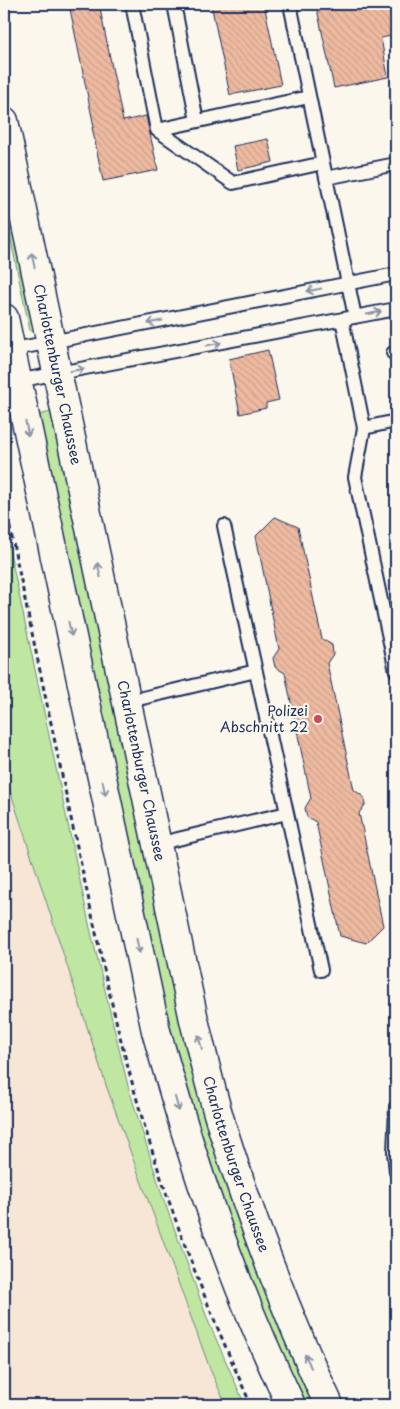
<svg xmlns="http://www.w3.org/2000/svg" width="400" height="1409" viewBox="0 0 400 1409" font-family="'Playpen Sans',sans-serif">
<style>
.built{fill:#f7e5d5}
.green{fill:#bfe7a2;stroke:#6d8b80}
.building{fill:url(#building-back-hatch);stroke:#1b2f5e}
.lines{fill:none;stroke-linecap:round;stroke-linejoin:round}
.service-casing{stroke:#1b2f5e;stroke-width:16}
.secondary-casing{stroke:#1b2f5e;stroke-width:31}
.path{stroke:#1b2f5e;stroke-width:3;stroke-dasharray:5 4;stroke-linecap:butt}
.service{stroke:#fbf7ec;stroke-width:12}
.secondary{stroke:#fbf7ec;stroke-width:28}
.oneway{stroke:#8b93a5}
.poi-dot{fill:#d1495b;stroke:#fbf7ec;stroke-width:2}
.labels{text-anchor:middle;stroke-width:4.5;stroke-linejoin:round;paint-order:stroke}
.street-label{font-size:14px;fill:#1b2f5e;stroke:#fbf7ec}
.poi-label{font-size:14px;fill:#1b2f5e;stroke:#fbf7ec;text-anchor:end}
</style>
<defs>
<pattern id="building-back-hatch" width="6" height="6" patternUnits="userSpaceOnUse" patternTransform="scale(1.25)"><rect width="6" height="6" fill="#eebaa0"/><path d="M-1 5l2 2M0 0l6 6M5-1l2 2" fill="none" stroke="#cca08c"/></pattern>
</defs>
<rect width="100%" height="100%" fill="#fbf7ec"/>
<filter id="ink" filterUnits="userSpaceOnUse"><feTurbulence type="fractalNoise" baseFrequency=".02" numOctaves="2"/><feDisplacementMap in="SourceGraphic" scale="10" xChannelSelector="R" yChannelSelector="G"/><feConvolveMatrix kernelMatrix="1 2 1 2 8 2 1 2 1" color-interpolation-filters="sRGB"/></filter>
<g filter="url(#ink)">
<!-- built -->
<path class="built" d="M4 772 107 1088 210 1369 226 1405H4Z"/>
<!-- green -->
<path class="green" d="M4 189 34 330 33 331H30L29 326 4 208Z
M52 412 175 1000 204 1111 229 1192 265 1290 313 1402 305 1405C278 1346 251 1287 229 1227 201 1147 177 1064 157 982L37 415Z
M4 524 90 928 128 1086 163 1198 209 1323 245 1405H226L210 1369 107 1088 4 772Z"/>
<!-- building -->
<path class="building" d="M69 4H99L123 121 146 116 158 170 103 181 92 127H94Z
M211 4H264L281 85 230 95Z
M316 4H396V35L381 38 388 77 334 88Z
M268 139 273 162 238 170 233 146Z
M268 350 279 400 266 403V408L240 414 229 359Z
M275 517 298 527 322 639 332 645 333 654 327 663 354 790 364 797 365 805 359 813 383 926 366 943 340 936 316 822 307 817 305 808 311 798 285 673 275 667 273 658 279 649 256 536Z"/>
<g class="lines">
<!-- service casing -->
<g class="service-casing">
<path id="service" d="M132 4 157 130 233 183 323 163
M174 4 197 121
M290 4 355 317
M157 130 309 97
M326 178 396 164
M342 319 364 428 355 477 396 671
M10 350 396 274
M393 353 396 352
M17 381 396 309
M364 428 396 421
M224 526 287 813
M126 702 256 671
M157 844 287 813 321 970
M396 1107 394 1152 396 1172"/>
</g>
<!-- secondary casing -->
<g class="secondary-casing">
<g id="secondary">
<path id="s1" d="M4 121 194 1020C203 1056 211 1092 222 1127 252 1222 287 1315 329 1405"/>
<path d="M4 318 156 1031C172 1087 188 1143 207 1198 231 1269 259 1338 291 1405"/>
</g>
</g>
<!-- path -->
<path class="path" d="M4 500C28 614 52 728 76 842 94 922 110 1003 132 1082 162 1193 204 1300 251 1405"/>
<!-- service -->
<use href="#service" class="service"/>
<!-- secondary -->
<use href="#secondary" class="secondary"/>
</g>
<!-- one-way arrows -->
<defs><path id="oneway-shaft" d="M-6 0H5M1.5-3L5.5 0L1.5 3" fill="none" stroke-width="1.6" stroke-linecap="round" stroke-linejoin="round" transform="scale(1.25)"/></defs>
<g class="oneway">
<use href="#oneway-shaft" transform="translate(33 260) rotate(-102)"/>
<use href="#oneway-shaft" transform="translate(314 290) rotate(169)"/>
<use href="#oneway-shaft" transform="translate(374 313) rotate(-11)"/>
<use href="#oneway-shaft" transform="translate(155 322) rotate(169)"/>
<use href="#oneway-shaft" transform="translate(214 344) rotate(-11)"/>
<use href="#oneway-shaft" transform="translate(77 370) rotate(-10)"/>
<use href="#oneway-shaft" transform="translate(27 429) rotate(78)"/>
<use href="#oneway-shaft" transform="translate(99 570) rotate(-102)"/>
<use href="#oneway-shaft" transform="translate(70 629) rotate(78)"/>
<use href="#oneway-shaft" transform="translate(104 788) rotate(78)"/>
<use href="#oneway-shaft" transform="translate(138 946) rotate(78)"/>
<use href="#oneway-shaft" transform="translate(200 1042) rotate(-105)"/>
<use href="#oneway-shaft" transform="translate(177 1104) rotate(74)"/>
<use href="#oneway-shaft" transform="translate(308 1361) rotate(-114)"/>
</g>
</g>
<!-- markers -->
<circle class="poi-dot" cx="318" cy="719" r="5"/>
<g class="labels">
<!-- street labels -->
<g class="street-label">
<text dy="5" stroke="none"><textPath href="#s1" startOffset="259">Charlottenburger Chaussee</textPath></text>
<text dy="5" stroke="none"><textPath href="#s1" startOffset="664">Charlottenburger Chaussee</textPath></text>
<text dy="5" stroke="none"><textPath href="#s1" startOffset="1069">Charlottenburger Chaussee</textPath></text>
</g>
<!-- poi labels -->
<g class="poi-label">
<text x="308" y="716">Polizei<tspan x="308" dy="16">Abschnitt 22</tspan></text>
</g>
</g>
<!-- margin -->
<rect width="400" height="1409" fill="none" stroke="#fbf7ec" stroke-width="20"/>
<rect x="10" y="10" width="380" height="1389" fill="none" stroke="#1b2f5e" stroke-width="2" filter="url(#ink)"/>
</svg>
